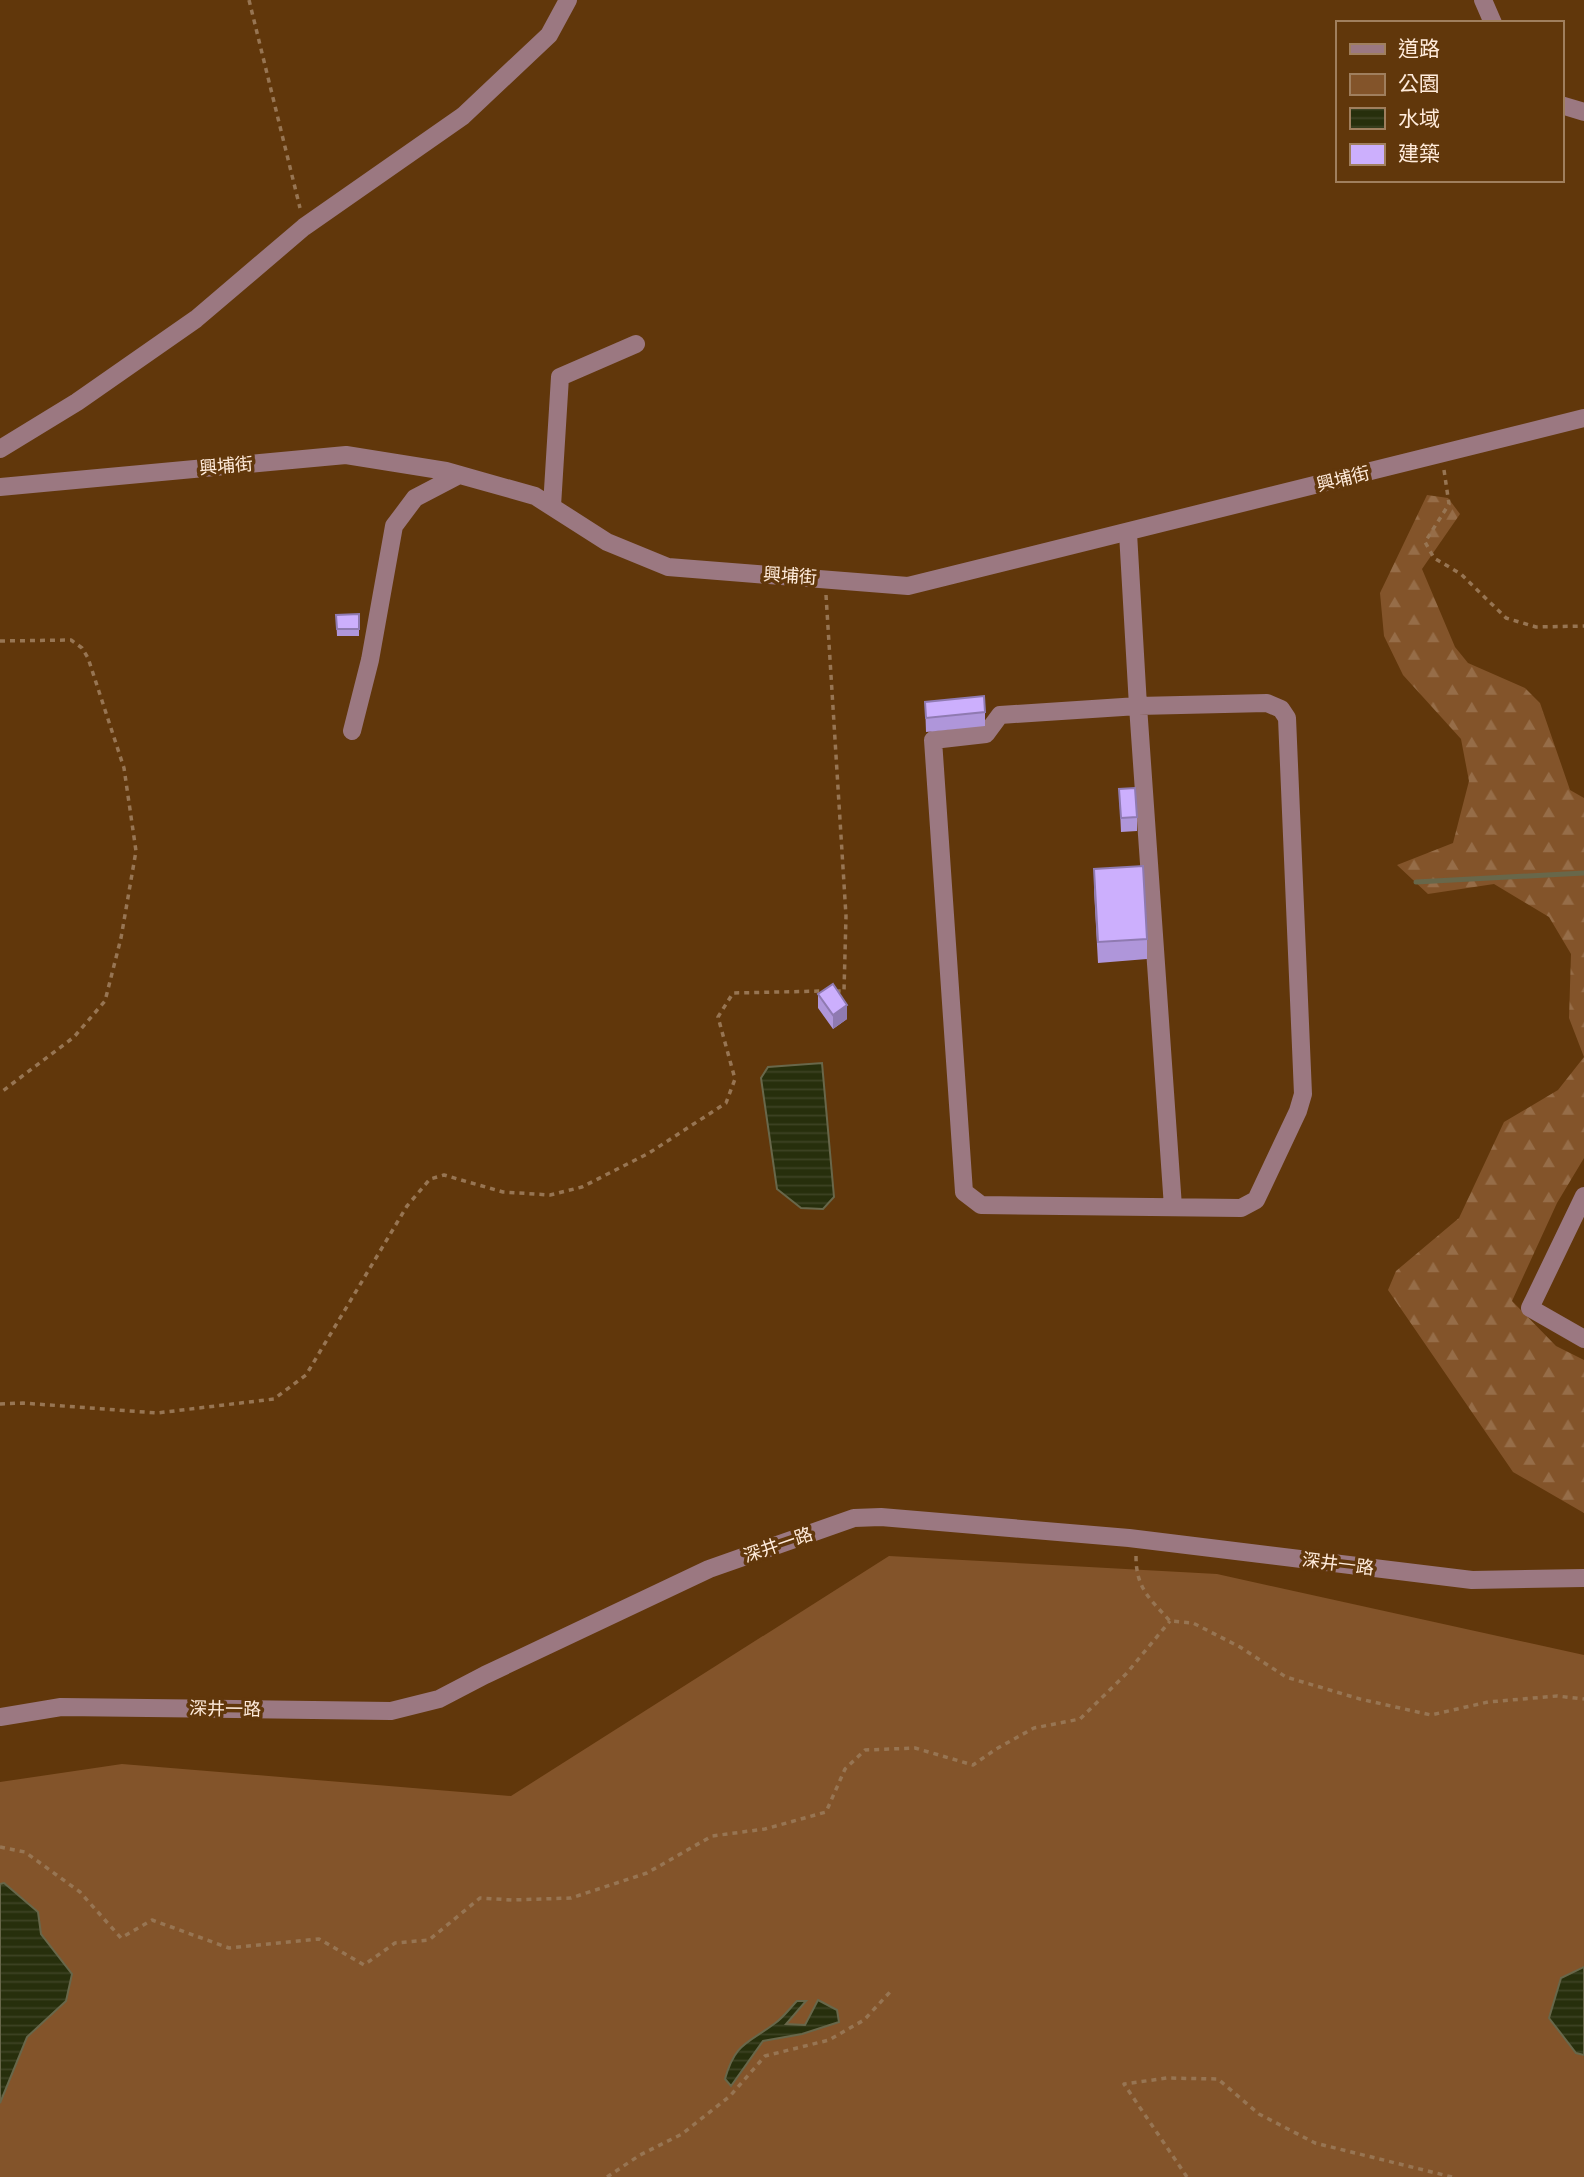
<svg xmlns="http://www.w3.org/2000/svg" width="1584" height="2177" viewBox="0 0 1584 2177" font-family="'Archivo Narrow','Noto Sans TC',sans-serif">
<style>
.green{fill:#83542a}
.forest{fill:url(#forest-firs)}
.water{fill:url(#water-rules);stroke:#68674a;stroke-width:2}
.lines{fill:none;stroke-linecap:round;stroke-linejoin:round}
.stream{stroke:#68674a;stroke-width:5}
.path{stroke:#977553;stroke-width:3.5;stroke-dasharray:5 5;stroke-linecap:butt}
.minor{stroke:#9b7881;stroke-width:18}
.wall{fill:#af96da}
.shaded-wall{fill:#8f7ab1}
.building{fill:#ccaffd;stroke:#8f7ab1;stroke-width:2}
.labels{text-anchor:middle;stroke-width:7;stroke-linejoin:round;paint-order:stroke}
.street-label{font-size:18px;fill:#ffebdb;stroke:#61370b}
</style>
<defs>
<pattern id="forest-firs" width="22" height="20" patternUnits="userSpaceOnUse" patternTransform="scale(1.75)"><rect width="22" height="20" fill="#83542a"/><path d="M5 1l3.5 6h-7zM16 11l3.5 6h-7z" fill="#966d48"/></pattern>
<pattern id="water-rules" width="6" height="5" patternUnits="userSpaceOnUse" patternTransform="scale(1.75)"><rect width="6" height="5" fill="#272f0c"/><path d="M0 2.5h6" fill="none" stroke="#3d4323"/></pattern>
</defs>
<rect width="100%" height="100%" fill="#61370b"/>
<!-- green -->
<path class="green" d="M889 1556 1217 1574 1584 1655V2177H0V1782L122 1764 511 1796Z"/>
<!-- forest -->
<path class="forest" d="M1427 495 1448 498 1460 514 1422 569 1455 647 1468 663 1525 688 1540 703 1570 790 1584 798V1158L1557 1203 1512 1301 1556 1346 1584 1360V1513L1513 1472 1388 1290 1396 1271 1459 1218 1504 1122 1558 1090 1584 1057 1569 1018 1571 954 1549 917 1494 884 1428 894 1397 865 1453 843 1469 781 1461 739 1403 675 1384 636 1380 593Z"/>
<!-- water -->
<path class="water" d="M822 1063 834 1197 823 1209 801 1208 777 1189 761 1078 768 1067Z
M4 1883 38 1912 41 1934 72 1974 66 2001 27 2037 0 2103V1884Z
M1584 1967V2055L1576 2053 1549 2018 1561 1978Z
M818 2000 837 2010 839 2022 802 2034 763 2041 731 2086 725 2079C735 2043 747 2044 774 2024 783 2018 790 2008 797 2001H806L786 2024 805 2025Z"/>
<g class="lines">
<!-- stream -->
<path class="stream" d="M1416 882 1584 873"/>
<!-- path -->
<path class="path" d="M249 0 300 208
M1444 470 1449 504 1425 542 1434 558 1461 574 1506 618 1536 627 1584 626
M826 595 846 916 844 991H835
M0 641 71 640 82 648 88 658 124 768 136 851 121 938 105 1001 74 1037 0 1093
M0 1404 23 1403 157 1413 274 1399 306 1375 407 1206 430 1179 444 1175 503 1192 550 1195 582 1187 649 1153 726 1103 735 1079 718 1017 733 993 824 991
M1136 1556C1136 1588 1149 1598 1170 1621L1193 1623 1240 1647 1286 1677 1360 1699 1431 1715 1488 1702 1557 1696 1584 1699
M0 1847 25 1852 80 1892 121 1938 152 1920 229 1948 319 1939 364 1965 395 1943 429 1940 480 1898 512 1900 571 1898 647 1873 712 1836 765 1829 826 1812 845 1769 865 1750 915 1748 973 1765 996 1749 1034 1728 1080 1719 1126 1674 1170 1621
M607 2177 640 2155 682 2134 730 2096 765 2056 829 2040 864 2020 890 1992
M1187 2177 1124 2084 1167 2078 1218 2079 1259 2114 1315 2143 1452 2177"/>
<!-- minor -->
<path class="minor" d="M1483 0 1493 23
M1561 105 1584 112
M0 449 77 402 196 319 304 227 463 116 549 35 568 0
M0 487 346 455 446 471 535 496 607 542 668 567 908 586 1584 418
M552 506 560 377 636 344
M1128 533 1138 706 1267 703 1281 709 1287 718 1303 1094 1298 1111 1256 1200 1241 1208 981 1205 964 1192 933 740 986 734 1000 715 1138 706 1173 1207
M352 731 370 660 394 526 415 498 459 475
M1584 1196 1530 1308 1584 1339
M0 1717 61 1707 391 1711 439 1699 485 1675 709 1569 854 1518 881 1517 1129 1538 1472 1580 1584 1578"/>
</g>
<!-- wall -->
<path class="wall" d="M359 614V636H337L336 615Z
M925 702 985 712V726L926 732Z
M1119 789 1137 817V831L1121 832Z
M1094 869 1147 939V959L1098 963 1094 890Z
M818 994 847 1019 833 1029 818 1008Z"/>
<!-- shaded-wall -->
<path class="shaded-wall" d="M847 1005V1019L833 1029V1015Z"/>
<!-- building -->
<path class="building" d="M359 614V629H337L336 615Z
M984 696 985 712 926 718 925 702Z
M1135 788 1137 817 1121 818 1119 789Z
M1143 866 1147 939 1098 942 1094 869Z
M833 984 847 1005 833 1015 818 994Z"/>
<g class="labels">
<!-- street labels -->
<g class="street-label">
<text transform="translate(226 466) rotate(-5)" y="6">興埔街</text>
<text transform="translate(1343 479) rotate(-14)" y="6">興埔街</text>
<text transform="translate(790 576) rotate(4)" y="6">興埔街</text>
<text transform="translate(778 1545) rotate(-19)" y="6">深井一路</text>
<text transform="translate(1338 1564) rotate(7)" y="6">深井一路</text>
<text transform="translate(225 1709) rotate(1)" y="6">深井一路</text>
</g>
</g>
<!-- legend -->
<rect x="1336" y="21" width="228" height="161" fill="#61370b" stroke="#a07f5e" stroke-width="2"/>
<rect x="1350" y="44" width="35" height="10" fill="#9b7881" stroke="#a07f5e" stroke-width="2"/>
<text x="1398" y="56" font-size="21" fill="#ffebdb">道路</text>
<rect x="1350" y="74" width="35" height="21" fill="#83542a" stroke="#a07f5e" stroke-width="2"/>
<text x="1398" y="91" font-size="21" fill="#ffebdb">公園</text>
<rect x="1350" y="108" width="35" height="21" fill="url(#water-rules)" stroke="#a07f5e" stroke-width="2"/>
<text x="1398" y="126" font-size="21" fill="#ffebdb">水域</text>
<rect x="1350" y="144" width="35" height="21" fill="#ccaffd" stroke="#a07f5e" stroke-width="2"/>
<text x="1398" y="161" font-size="21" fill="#ffebdb">建築</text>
</svg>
